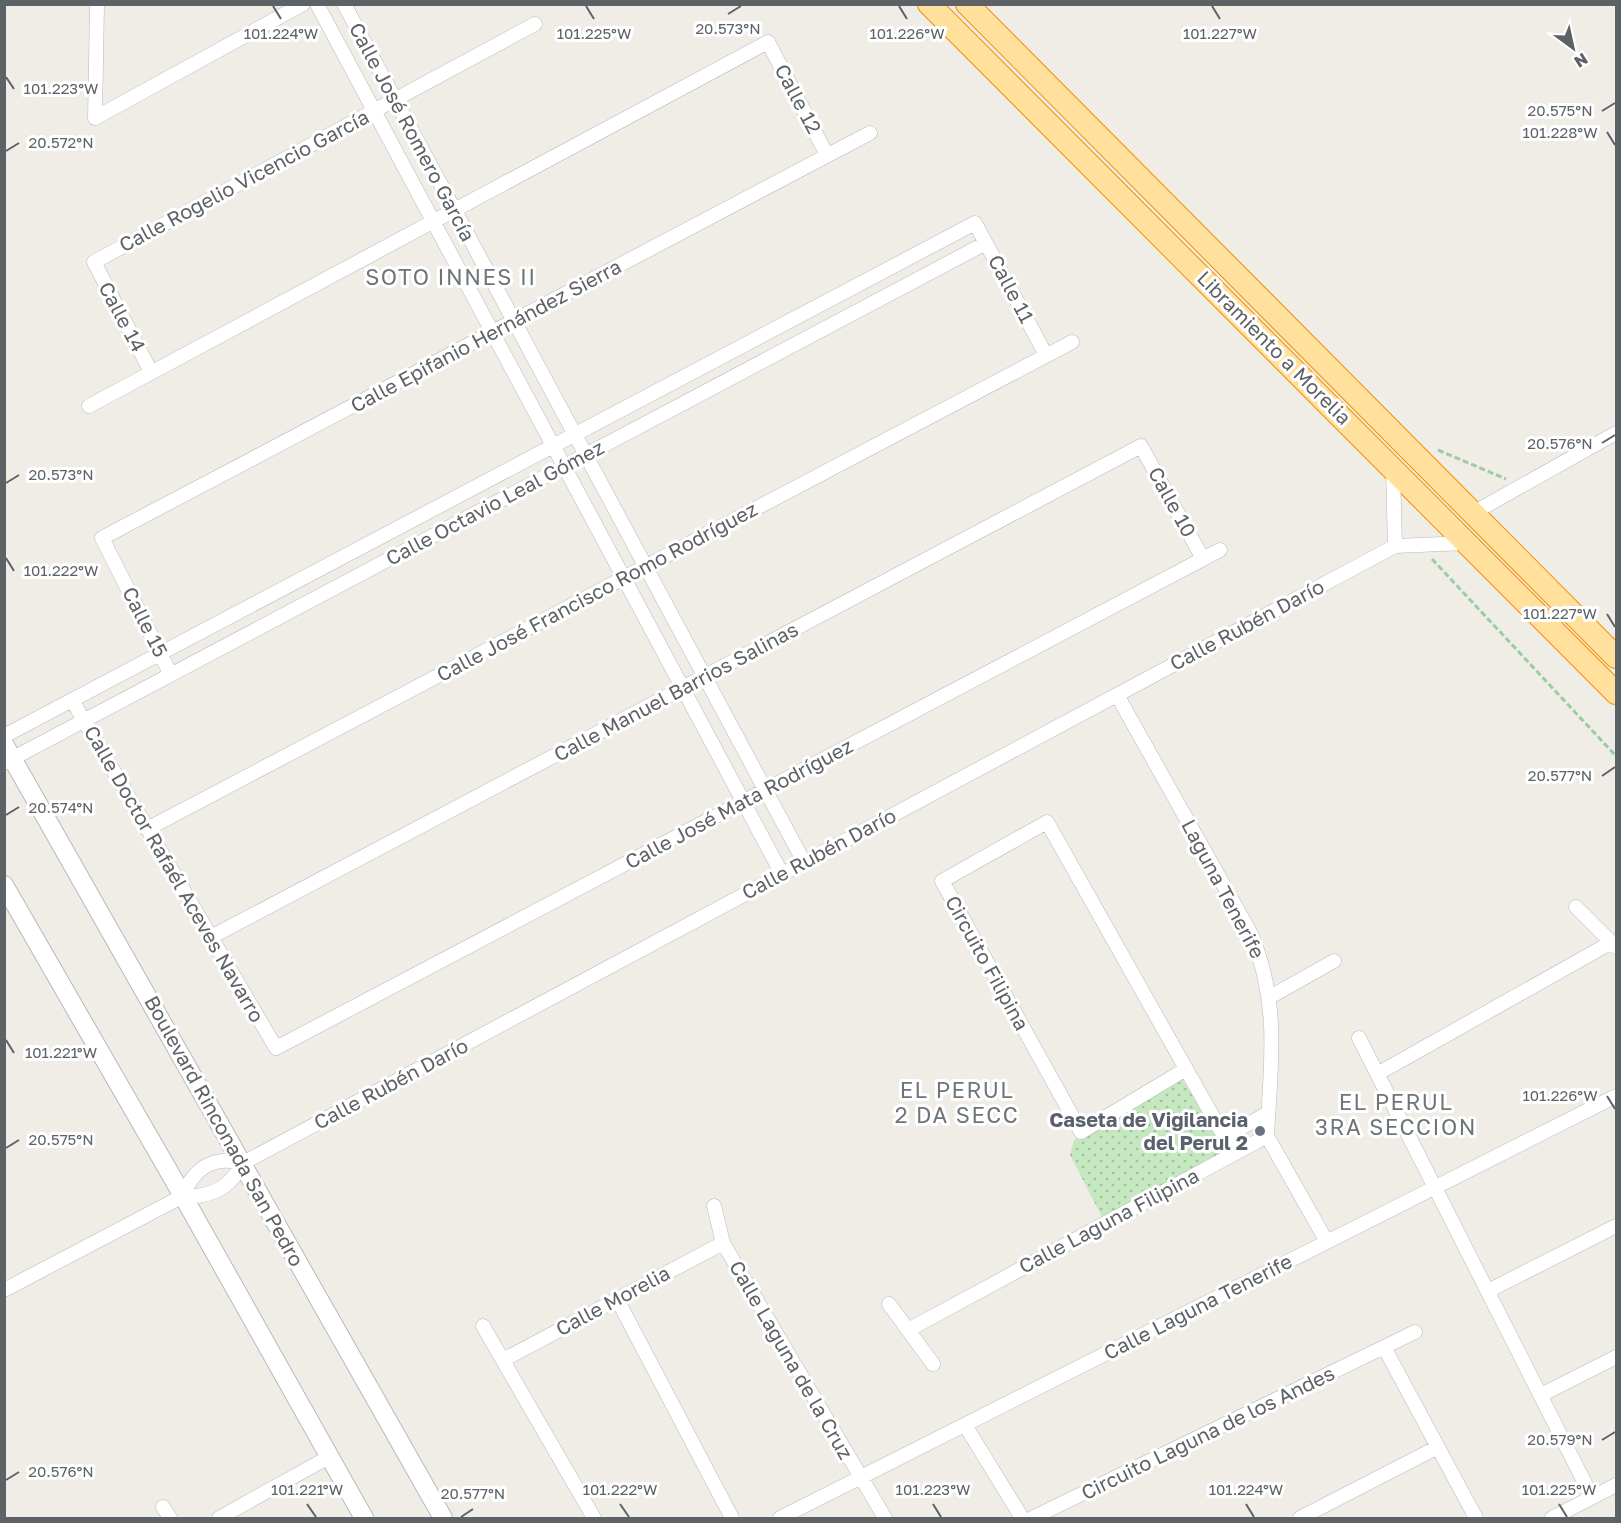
<svg xmlns="http://www.w3.org/2000/svg" width="1621" height="1523" viewBox="0 0 1621 1523" font-family="'Golos Text',sans-serif">
<style>
.park{fill:url(#park-dots)}
.lines{fill:none;stroke-linecap:round;stroke-linejoin:round}
.minor-casing{stroke:#b6b9bd;stroke-width:15}
.tertiary-casing{stroke:#b6b9bd;stroke-width:20}
.trunk-casing{stroke:#f68f00;stroke-width:24}
.path{stroke:#9bcca4;stroke-width:3;stroke-dasharray:6 3;stroke-linecap:butt}
.minor{stroke:#fff;stroke-width:14}
.tertiary{stroke:#fff;stroke-width:18}
.trunk{stroke:#ffe09d;stroke-width:22}
.ticks{fill:none;stroke:#5d6267;stroke-width:2}
.worship-dot{fill:#6b7280;stroke:#fff;stroke-width:2}
.labels{text-anchor:middle;stroke-width:6;stroke-linejoin:round;paint-order:stroke}
.street-label{font-size:20px;fill:#5d6267;stroke:#fff}
.worship-label{font-size:20px;font-weight:bold;fill:#5b616d;stroke:#fff;text-anchor:end}
.quarter-label{font-size:22px;letter-spacing:1.5px;fill:#6e7579;stroke:#fff}
.ticks-label{font-size:15px;text-anchor:middle;fill:#5d6267;stroke:#fff;stroke-width:6;stroke-linejoin:round;paint-order:stroke}
</style>
<defs>
<pattern id="park-dots" width="8" height="8" patternUnits="userSpaceOnUse" patternTransform="scale(1.5)"><rect width="8" height="8" fill="#c5e8c1"/><path d="M2 2h.1M6 6h.1" fill="none" stroke="#a3bfa1" stroke-width="1.8" stroke-linecap="round"/></pattern>
</defs>
<rect width="100%" height="100%" fill="#f0ede6"/>
<!-- park -->
<path class="park" d="M1181 1077 1227 1153 1103 1219 1070 1155 1074 1140Z"/>
<g class="lines">
<!-- minor casing -->
<g class="minor-casing">
<path id="minor" d="M97 4 95 118 303 4
M317 4 782 874
M344 4 804 862
M151 372 94 262 535 24
M89 406 768 42 827 155
M1393 470 1395 546
M1473 513 1616 433
M171 675 102 538 870 133
M1117 695 1251 934C1280 1003 1271 1064 1267 1136
M72 700 276 1048 1220 550
M4 736 975 223 1046 355
M4 763 986 243
M147 829 1072 342
M1576 907 1616 947
M211 937 1141 446 1203 559
M1270 997 1334 961
M1359 1038 1592 1497
M1186 1069 1081 1132 942 881 1047 822 1234 1154
M1377 1074 1612 942
M1267 1136 1327 1242
M1225 1137 1268 1113
M183 1196C193 1168 214 1155 243 1163
M714 1206 723 1243 885 1518
M4 1290 183 1196C211 1198 231 1187 243 1163L1395 546 1467 543
M1488 1291 1616 1226
M617 1299 732 1518
M889 1304 933 1364
M483 1326 594 1518
M908 1330 1267 1136
M1384 1347 1476 1518
M503 1360 723 1243
M1541 1395 1616 1357
M965 1425 1022 1518
M163 1507 170 1518
M219 1518 329 1457
M780 1518 1616 1096
M1032 1518 1415 1332
M1300 1518 1438 1447
M1552 1518 1616 1485"/>
</g>
<!-- tertiary casing -->
<g class="tertiary-casing">
<path id="tertiary" d="M4 744 443 1518
M4 885 183 1196 364 1518"/>
</g>
<!-- trunk casing -->
<g class="trunk-casing">
<path id="trunk" d="M929 4 1616 693
M967 4 1616 657"/>
</g>
<!-- path -->
<path class="path" d="M1438 450 1506 479
M1432 559 1616 756"/>
<!-- minor -->
<use href="#minor" class="minor"/>
<!-- tertiary -->
<use href="#tertiary" class="tertiary"/>
<!-- trunk -->
<use href="#trunk" class="trunk"/>
</g>
<!-- ticks -->
<path class="ticks" d="M273 6 281 19M586 6 594 19M899 6 907 19M1212 6 1220 19M728 14 741 6M6 77 14 89M1602 111 1615 103M1607 132 1615 145M6 151 19 143M1602 443 1615 435M6 483 19 475M6 558 14 571M1607 614 1615 627M1602 776 1615 767M6 815 19 807M6 1040 14 1053M1607 1096 1615 1109M6 1148 19 1140M1602 1440 1615 1432M6 1480 19 1472M307 1504 316 1517M620 1504 629 1517M933 1504 941 1517M1246 1504 1254 1517M1559 1504 1567 1517M461 1517 473 1509"/>
<!-- markers -->
<circle class="worship-dot" cx="1260" cy="1131" r="6"/>
<g class="labels">
<!-- street labels -->
<g class="street-label">
<text transform="translate(798 99) rotate(62)" y="7">Calle 12</text>
<text transform="translate(412 132) rotate(62)" y="7">Calle José Romero García</text>
<text transform="translate(244 181) rotate(-28)" y="7">Calle Rogelio Vicencio García</text>
<text transform="translate(1011 289) rotate(62)" y="7">Calle 11</text>
<text transform="translate(122 317) rotate(62)" y="7">Calle 14</text>
<text transform="translate(486 336) rotate(-28)" y="7">Calle Epifanio Hernández Sierra</text>
<text transform="translate(1274 348) rotate(45)" y="7">Libramiento a Morelia</text>
<text transform="translate(1172 502) rotate(61)" y="7">Calle 10</text>
<text transform="translate(495 503) rotate(-28)" y="7">Calle Octavio Leal Gómez</text>
<text transform="translate(597 592) rotate(-28)" y="7">Calle José Francisco Romo Rodríguez</text>
<text transform="translate(145 622) rotate(63)" y="7">Calle 15</text>
<text transform="translate(1247 625) rotate(-28)" y="7">Calle Rubén Darío</text>
<text transform="translate(676 692) rotate(-28)" y="7">Calle Manuel Barrios Salinas</text>
<text transform="translate(739 804) rotate(-28)" y="7">Calle José Mata Rodríguez</text>
<text transform="translate(819 854) rotate(-28)" y="7">Calle Rubén Darío</text>
<text transform="translate(174 874) rotate(60)" y="7">Calle Doctor Rafaél Aceves Navarro</text>
<text transform="translate(1223 889) rotate(62)" y="7">Laguna Tenerife</text>
<text transform="translate(987 963) rotate(61)" y="7">Circuito Filipina</text>
<text transform="translate(391 1084) rotate(-28)" y="7">Calle Rubén Darío</text>
<text transform="translate(224 1131) rotate(61)" y="7">Boulevard Rinconada San Pedro</text>
<text transform="translate(1109 1221) rotate(-28)" y="7">Calle Laguna Filipina</text>
<text transform="translate(613 1301) rotate(-28)" y="7">Calle Morelia</text>
<text transform="translate(1198 1307) rotate(-27)" y="7">Calle Laguna Tenerife</text>
<text transform="translate(791 1360) rotate(60)" y="7">Calle Laguna de la Cruz</text>
<text transform="translate(1208 1433) rotate(-26)" y="7">Circuito Laguna de los Andes</text>
</g>
<!-- worship labels -->
<g class="worship-label">
<text x="1248" y="1127">Caseta de Vigilancia<tspan x="1248" dy="23">del Perul 2</tspan></text>
</g>
<!-- quarter labels -->
<g class="quarter-label">
<text x="451" y="285">SOTO INNES II</text>
<text x="957" y="1098">EL PERUL<tspan x="957" dy="25">2 DA SECC</tspan></text>
<text x="1396" y="1110">EL PERUL<tspan x="1396" dy="25">3RA SECCION</tspan></text>
</g>
</g>
<g class="ticks-label">
<text x="728" y="34">20.573°N</text>
<text x="281" y="39">101.224°W</text>
<text x="594" y="39">101.225°W</text>
<text x="907" y="39">101.226°W</text>
<text x="1220" y="39">101.227°W</text>
<text x="61" y="94">101.223°W</text>
<text x="1560" y="116">20.575°N</text>
<text x="1560" y="138">101.228°W</text>
<text x="61" y="148">20.572°N</text>
<text x="1560" y="449">20.576°N</text>
<text x="61" y="480">20.573°N</text>
<text x="61" y="576">101.222°W</text>
<text x="1560" y="619">101.227°W</text>
<text x="1560" y="781">20.577°N</text>
<text x="61" y="813">20.574°N</text>
<text x="61" y="1058">101.221°W</text>
<text x="1560" y="1101">101.226°W</text>
<text x="61" y="1145">20.575°N</text>
<text x="1560" y="1445">20.579°N</text>
<text x="61" y="1477">20.576°N</text>
<text x="307" y="1495">101.221°W</text>
<text x="620" y="1495">101.222°W</text>
<text x="933" y="1495">101.223°W</text>
<text x="1246" y="1495">101.224°W</text>
<text x="1559" y="1495">101.225°W</text>
<text x="473" y="1499">20.577°N</text>
</g>
<!-- border -->
<rect width="1621" height="1523" fill="none" stroke="#5d6267" stroke-width="12"/>
<!-- north arrow -->
<g transform="translate(1573 48) rotate(147)" stroke="#ffffff" stroke-width="4.5" paint-order="stroke">
<path d="M0-4.5L10 22L0 15L-10 22Z" fill="#5d6267"/>
<text y="-9" font-size="16" font-weight="bold" text-anchor="middle" fill="#5d6267">N</text>
</g>
</svg>
